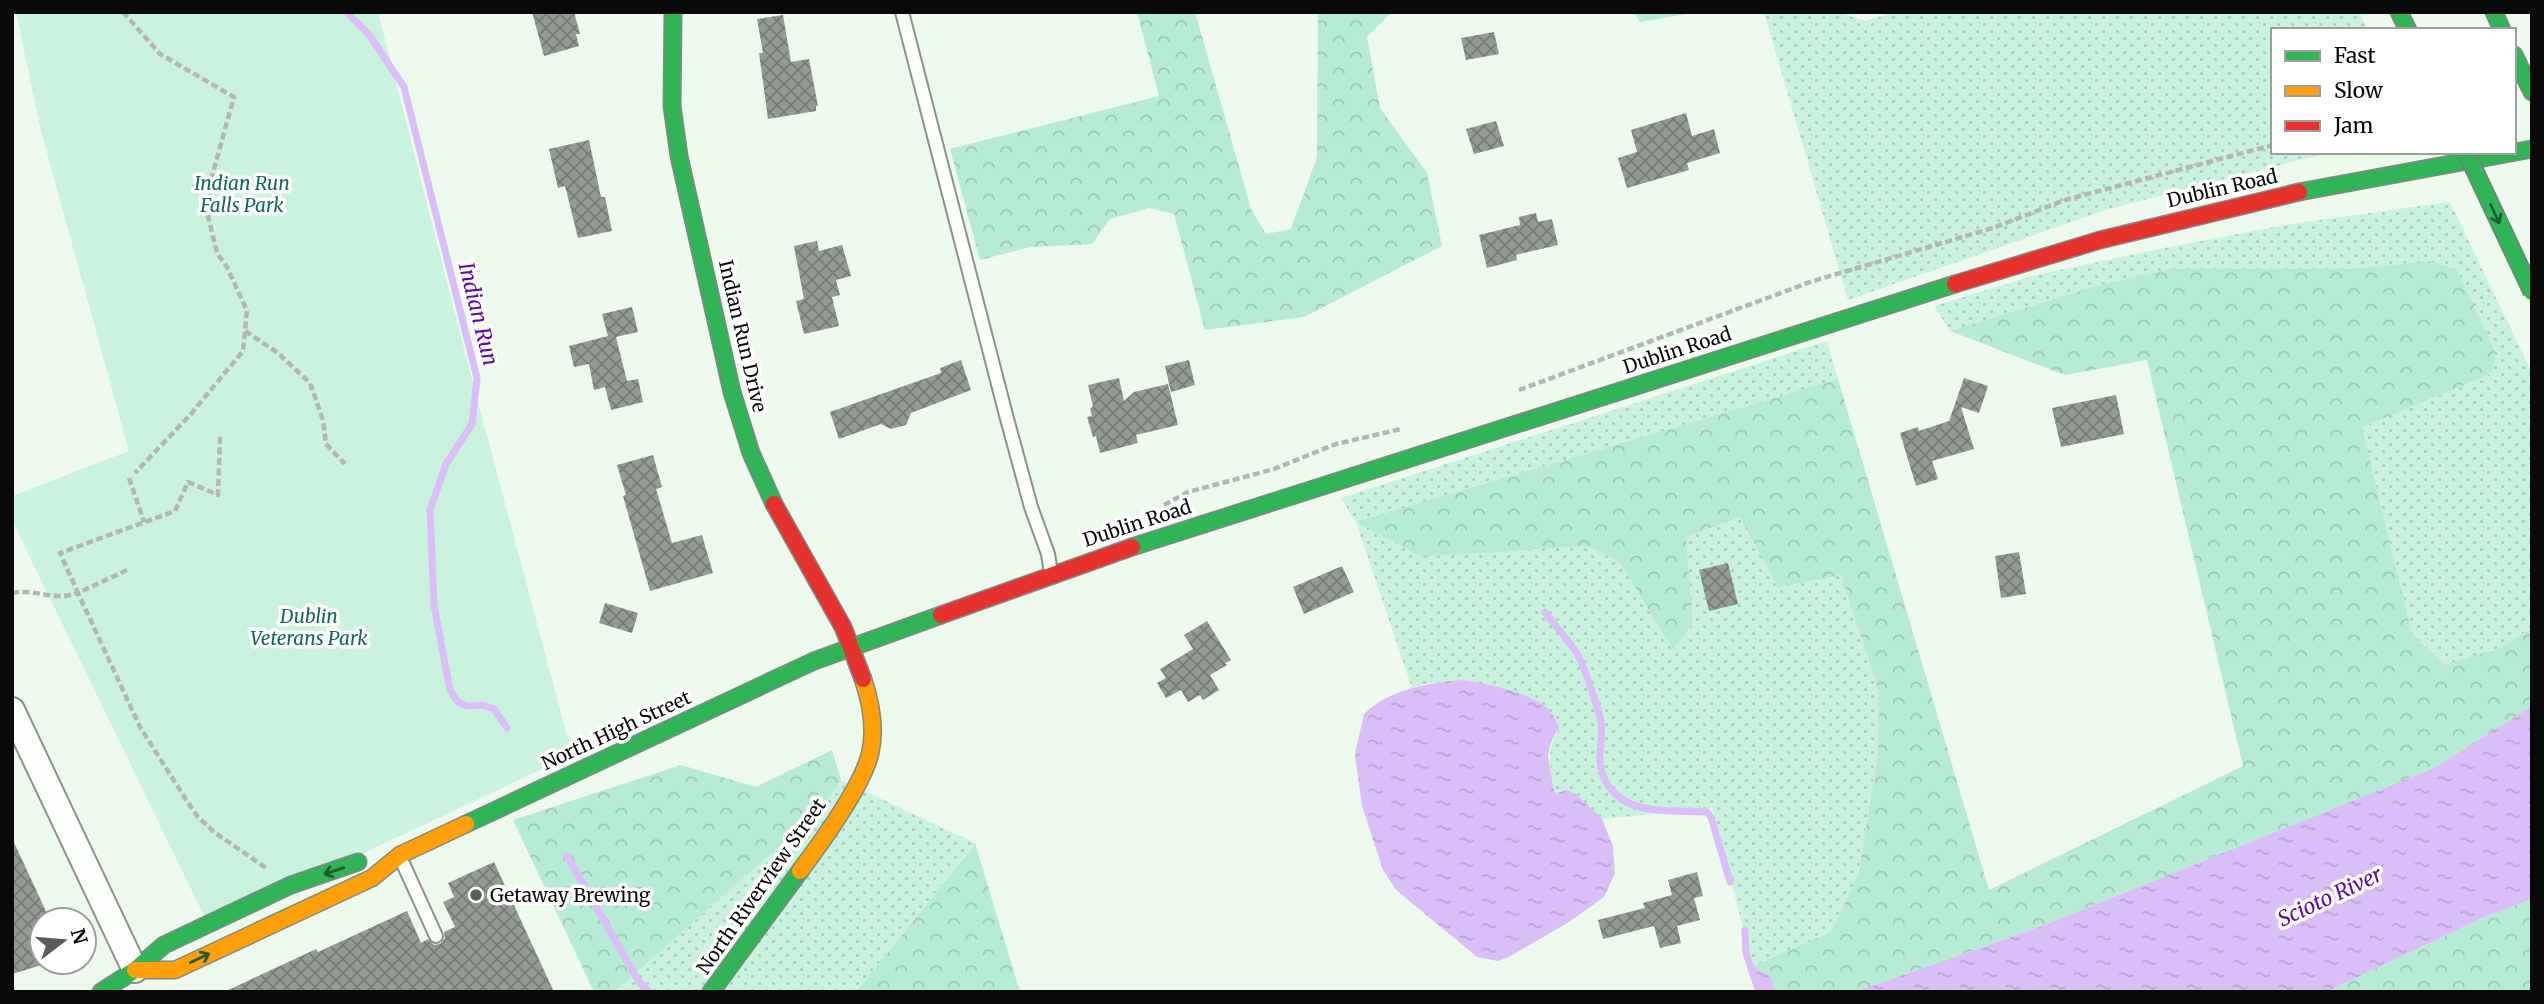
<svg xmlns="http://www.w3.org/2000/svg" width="2544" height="1004" viewBox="0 0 2544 1004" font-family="Merriweather,serif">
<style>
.grass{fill:url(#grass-dots)}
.forest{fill:url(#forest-crowns)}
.park{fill:#c9f2df}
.water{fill:url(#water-ripples)}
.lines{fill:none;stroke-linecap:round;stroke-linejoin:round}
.stream{stroke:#d9bef8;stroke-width:7}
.building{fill:url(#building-cross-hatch)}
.lane-casing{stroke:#8b918b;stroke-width:16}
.street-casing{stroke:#8b918b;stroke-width:28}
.fast-casing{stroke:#828882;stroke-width:19}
.slow-casing{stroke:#828882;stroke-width:19}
.jam-casing{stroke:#828882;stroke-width:19}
.path{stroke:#b4b6b4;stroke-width:4.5;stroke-dasharray:7 3.5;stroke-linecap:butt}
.lane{stroke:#fcfefc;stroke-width:12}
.street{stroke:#fcfefc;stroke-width:24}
.fast{stroke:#30b455;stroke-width:16}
.slow{stroke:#ff9f0a;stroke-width:16}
.jam{stroke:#e5322d;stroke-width:16}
.fast-bridge-casing{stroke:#787e78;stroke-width:19;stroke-linecap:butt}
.fast-bridge{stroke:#30b455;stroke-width:16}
.oneway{stroke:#1c5e2f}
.poi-dot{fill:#585d58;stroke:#fff;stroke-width:2.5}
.labels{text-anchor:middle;stroke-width:7;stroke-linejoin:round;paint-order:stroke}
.park-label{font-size:19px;font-style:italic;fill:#156660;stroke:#fff}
.street-label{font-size:19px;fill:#090909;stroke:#fff}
.poi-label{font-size:19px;fill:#090909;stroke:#fff;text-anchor:start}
.water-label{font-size:21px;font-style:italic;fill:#6208a6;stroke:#fff}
</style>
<defs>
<pattern id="grass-dots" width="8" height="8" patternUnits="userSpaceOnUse" patternTransform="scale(1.75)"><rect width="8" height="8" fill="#c9f2df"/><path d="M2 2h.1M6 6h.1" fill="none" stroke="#abcebe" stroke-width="1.8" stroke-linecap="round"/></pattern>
<pattern id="forest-crowns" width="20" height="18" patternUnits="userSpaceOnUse" patternTransform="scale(1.75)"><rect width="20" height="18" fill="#b6ebd6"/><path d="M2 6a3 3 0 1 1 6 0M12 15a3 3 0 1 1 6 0" fill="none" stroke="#9bc8b6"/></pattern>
<pattern id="water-ripples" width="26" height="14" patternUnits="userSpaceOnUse" patternTransform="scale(1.75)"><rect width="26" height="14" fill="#d9bef8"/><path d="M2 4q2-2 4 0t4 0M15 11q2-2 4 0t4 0" fill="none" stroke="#b9a2d3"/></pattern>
<pattern id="building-cross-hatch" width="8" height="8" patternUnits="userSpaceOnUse" patternTransform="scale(1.75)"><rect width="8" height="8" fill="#949b93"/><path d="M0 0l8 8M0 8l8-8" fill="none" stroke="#777d76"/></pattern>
</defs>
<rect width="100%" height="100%" fill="#ecf9ec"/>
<!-- grass -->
<path class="grass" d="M1764 12H1837L1865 21 1895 12H2359L2368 30H2273V152H2339L2311 157 2109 209 1848 300Z
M2450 202 2532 373V628L2500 648 2445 665 2412 634 2362 427 2491 374 2430 261 2353 269H2168L2089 288 1950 331 1934 306 2036 275 2154 250 2290 224Z
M1827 341 1838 379 1358 522 1422 557 1589 546 1620 563 1673 650 1693 623 1686 537 1740 517 1778 586 1841 575 1879 692 1878 754 1858 875 1831 932 1753 966 1712 808 1602 819 1576 794 1554 791C1551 769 1545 751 1558 732L1547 708 1536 701 1499 689 1470 681 1458 680 1424 684 1412 688 1356 522 1341 498Z
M841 780 975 843 856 992H614L818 812Z"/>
<!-- forest -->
<path class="forest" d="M1137 12H1195L1251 209 1266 234 1291 229 1317 157 1318 12H1392L1367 37 1380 108 1427 173 1442 246 1304 317 1205 330 1174 214 1149 208 1110 219 1092 244 1031 247 980 260 950 149 1159 96Z
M1634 12H1697L1640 22Z
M2430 261 2457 270 2496 354 2491 374 2362 427 2412 634 2445 665 2500 648 2532 628V706L2434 768 2037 928 1855 992H1775L1771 977 1753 966 1831 932 1858 875 1878 754 1879 692 1841 575 1778 587 1740 517 1686 537 1693 623 1673 650 1620 563 1589 546 1422 557 1356 522 1838 379 1989 890 2243 766 2147 360 2065 375 1950 331 2089 288 2168 269H2353Z
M832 750 841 780 818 812 614 992H594L513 820 681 765 756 787Z
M975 843 1020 992H856L975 844Z
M2532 899V992H2326L2484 917Z"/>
<!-- park -->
<path class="park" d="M16 12H378L466 357 572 755 209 926 12 520V496L129 451 41 131Z"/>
<!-- water -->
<path class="water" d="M1458 680C1480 681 1531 693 1547 708 1552 713 1556 720 1559 727L1551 742 1548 756 1554 791 1557 793 1566 790 1576 794 1602 819 1613 846 1615 873 1604 897 1569 922 1509 957 1498 961 1477 957 1396 890 1383 870 1362 806 1355 754 1364 714C1389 690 1424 684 1458 680Z
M2532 706V899L2484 917 2326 992H1855L2037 928 2434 768Z
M1753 966 1771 977 1775 992H1756L1748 971Z"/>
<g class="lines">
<!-- stream -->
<path class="stream" d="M347 12 370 36 404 87 477 378 472 424 446 464 430 510 434 605 450 690 458 702 467 706 483 705 494 709 507 728
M1545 612C1555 626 1569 640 1578 655 1585 669 1597 705 1601 721 1604 739 1596 757 1603 775 1618 817 1670 810 1707 812L1711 817 1730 882
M567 856 639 982 649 992
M1745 930 1746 953 1759 992"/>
</g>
<!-- building -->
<path class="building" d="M532 12H574L580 34H576L579 46 544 56Z
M783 15 791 62 809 59 818 106H816V111L768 119 759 53H763L757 19Z
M1494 32 1499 54 1466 60 1461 38Z
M1686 113 1692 136 1714 129 1720 153 1687 163 1689 170 1627 188 1618 158 1637 152 1631 130Z
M1496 121 1504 146 1474 154 1466 129Z
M589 140 601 197H605L612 231 578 238 565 186 558 188 549 149Z
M1536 213 1538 222 1552 219 1558 245 1516 255 1517 260 1487 268 1479 235 1520 225 1519 217Z
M817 241 819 251 842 245 851 276 836 280 840 295 832 297 839 326 804 334 796 301 804 299 794 246Z
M632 307 638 332 616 337 627 381 638 379 643 402 611 410 605 387 594 390 589 364 574 367 569 346 608 336 602 314Z
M961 360 971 390 911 413 906 425 891 429 881 424 839 439 830 412 941 373 940 368Z
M1189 360 1195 385 1171 392 1165 366Z
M1119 378 1124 401 1134 392 1168 384 1178 425 1136 435 1138 443 1100 453 1096 436 1093 437 1087 417 1092 416 1090 409 1093 406 1088 385Z
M1964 378 1988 386 1979 413 1961 407 1974 449 1932 461 1938 479 1916 486 1900 433 1918 427 1919 431 1949 421Z
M2116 395 2124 434 2061 447 2052 408Z
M653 455 662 487 656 489 672 543 702 535 713 573 650 591 623 496 626 495 617 465Z
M2019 552 2026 594 2001 598 1995 556Z
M1728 563 1738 604 1709 611 1699 570Z
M1342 566 1354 592 1304 614 1293 587Z
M605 603 638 613 632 633 599 623Z
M1207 621 1231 660 1225 663 1227 665 1210 675 1219 690 1203 700 1200 695 1188 702 1181 690 1166 698 1157 683 1166 678 1160 669 1193 649 1184 635Z
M12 838 50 920H42V965L12 974Z
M494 862 554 992H224L316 949 318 952 407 911 421 943 428 939 434 945 440 944 445 938 444 932 455 927 443 902 454 897 448 883Z
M1697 872 1703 896 1694 898 1700 920 1677 926 1681 943 1660 948 1654 926 1603 939 1598 920 1645 908 1643 903 1672 895 1668 880Z"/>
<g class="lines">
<!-- lane casing -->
<g class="lane-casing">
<path id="lane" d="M902 12 1006 415 1031 507 1048 554 1051 573
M401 859 436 936"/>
</g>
<!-- street casing -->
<g class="street-casing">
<path id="street" d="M12 710 135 970"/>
</g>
<!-- fast casing -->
<g class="fast-casing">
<path id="fast" d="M673 12 672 106 679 156 732 392 751 453 774 504
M2399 12 2408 30
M2494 12 2502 30
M2514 55 2532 92
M2299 192 2532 149
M1132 547 1955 284
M466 824 814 661 941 615
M101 992 135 970 164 945 291 885 358 862
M711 992 800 871"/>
</g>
<!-- slow casing -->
<g class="slow-casing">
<path id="slow" d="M800 871C821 843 862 787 870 754 876 730 871 703 863 679
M135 970H175L372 878 400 855 466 824"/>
</g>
<!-- jam casing -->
<g class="jam-casing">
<path id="jam" d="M1955 284 2100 240 2299 192
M774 504 843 627 863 679
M941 615 1132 547"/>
</g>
<!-- path -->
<path class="path" d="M123 12 160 54 234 97 212 176 208 216 217 253 227 267 247 311 243 351 190 415 135 473
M245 331 278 353 310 383 323 420 326 444 345 464
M1519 390 1813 281 1993 228 2065 200 2273 145
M129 478 144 522
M1164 505 1188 492 1274 469 1336 444 1401 429
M127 570 78 593 60 553 175 511 188 482 218 495 220 437
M12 593C38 588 51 602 78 593L140 727 185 798 197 816 214 832 266 868"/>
<!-- lane -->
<use href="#lane" class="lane"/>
<!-- street -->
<use href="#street" class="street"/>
<!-- fast -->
<use href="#fast" class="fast"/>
<!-- slow -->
<use href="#slow" class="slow"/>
<!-- jam -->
<use href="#jam" class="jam"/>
<!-- fast-bridge casing -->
<g class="fast-bridge-casing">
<path id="fast-bridge" d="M2466 152 2532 292"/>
</g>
<!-- fast-bridge -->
<use href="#fast-bridge" class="fast-bridge"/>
</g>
<!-- one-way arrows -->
<defs><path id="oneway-shaft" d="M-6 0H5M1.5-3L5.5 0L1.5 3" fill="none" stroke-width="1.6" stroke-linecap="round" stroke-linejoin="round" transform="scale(1.75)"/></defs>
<g class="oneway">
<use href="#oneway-shaft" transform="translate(2495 214) rotate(65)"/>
<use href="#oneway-shaft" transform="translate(334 871) rotate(161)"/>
<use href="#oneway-shaft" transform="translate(200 958) rotate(-25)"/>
</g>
<!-- markers -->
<circle class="poi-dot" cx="476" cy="895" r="7"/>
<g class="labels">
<!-- park labels -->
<g class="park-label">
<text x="242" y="190">Indian Run<tspan x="242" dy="22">Falls Park</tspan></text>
<text x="309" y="623">Dublin<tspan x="309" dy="22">Veterans Park</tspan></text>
</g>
<!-- street labels -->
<g class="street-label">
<text transform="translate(2222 188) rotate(-13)" y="7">Dublin Road</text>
<text transform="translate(743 336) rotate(77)" y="7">Indian Run Drive</text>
<text transform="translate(1677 350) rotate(-18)" y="7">Dublin Road</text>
<text transform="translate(1137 523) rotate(-18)" y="7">Dublin Road</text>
<text transform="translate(616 730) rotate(-25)" y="7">North High Street</text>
<text transform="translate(761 886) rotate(-55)" y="7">North Riverview Street</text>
</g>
<!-- poi labels -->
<g class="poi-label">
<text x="490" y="902">Getaway Brewing</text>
</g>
<!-- water labels -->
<g class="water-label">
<text transform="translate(478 314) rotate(76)" y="7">Indian Run</text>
<text transform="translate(2330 897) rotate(-25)" y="7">Scioto River</text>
</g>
</g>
<!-- border -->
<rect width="2544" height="1004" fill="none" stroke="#090909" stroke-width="28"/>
<!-- legend -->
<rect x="2271" y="28" width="245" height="126" fill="#ffffff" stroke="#9d9d9d" stroke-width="2"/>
<rect x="2285" y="51" width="35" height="10" fill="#30b455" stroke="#9d9d9d" stroke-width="2"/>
<text x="2334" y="63" font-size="21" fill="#090909">Fast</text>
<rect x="2285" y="86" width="35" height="10" fill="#ff9f0a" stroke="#9d9d9d" stroke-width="2"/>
<text x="2334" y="98" font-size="21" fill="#090909">Slow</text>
<rect x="2285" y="121" width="35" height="10" fill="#e5322d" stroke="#9d9d9d" stroke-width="2"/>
<text x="2334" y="133" font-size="21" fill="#090909">Jam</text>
<!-- north arrow -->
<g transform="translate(63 941) rotate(74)"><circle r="33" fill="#ffffff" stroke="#9d9d9d" stroke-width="2"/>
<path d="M0-5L12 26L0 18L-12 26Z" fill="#585d58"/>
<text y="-10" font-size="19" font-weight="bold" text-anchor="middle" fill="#090909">N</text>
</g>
</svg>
